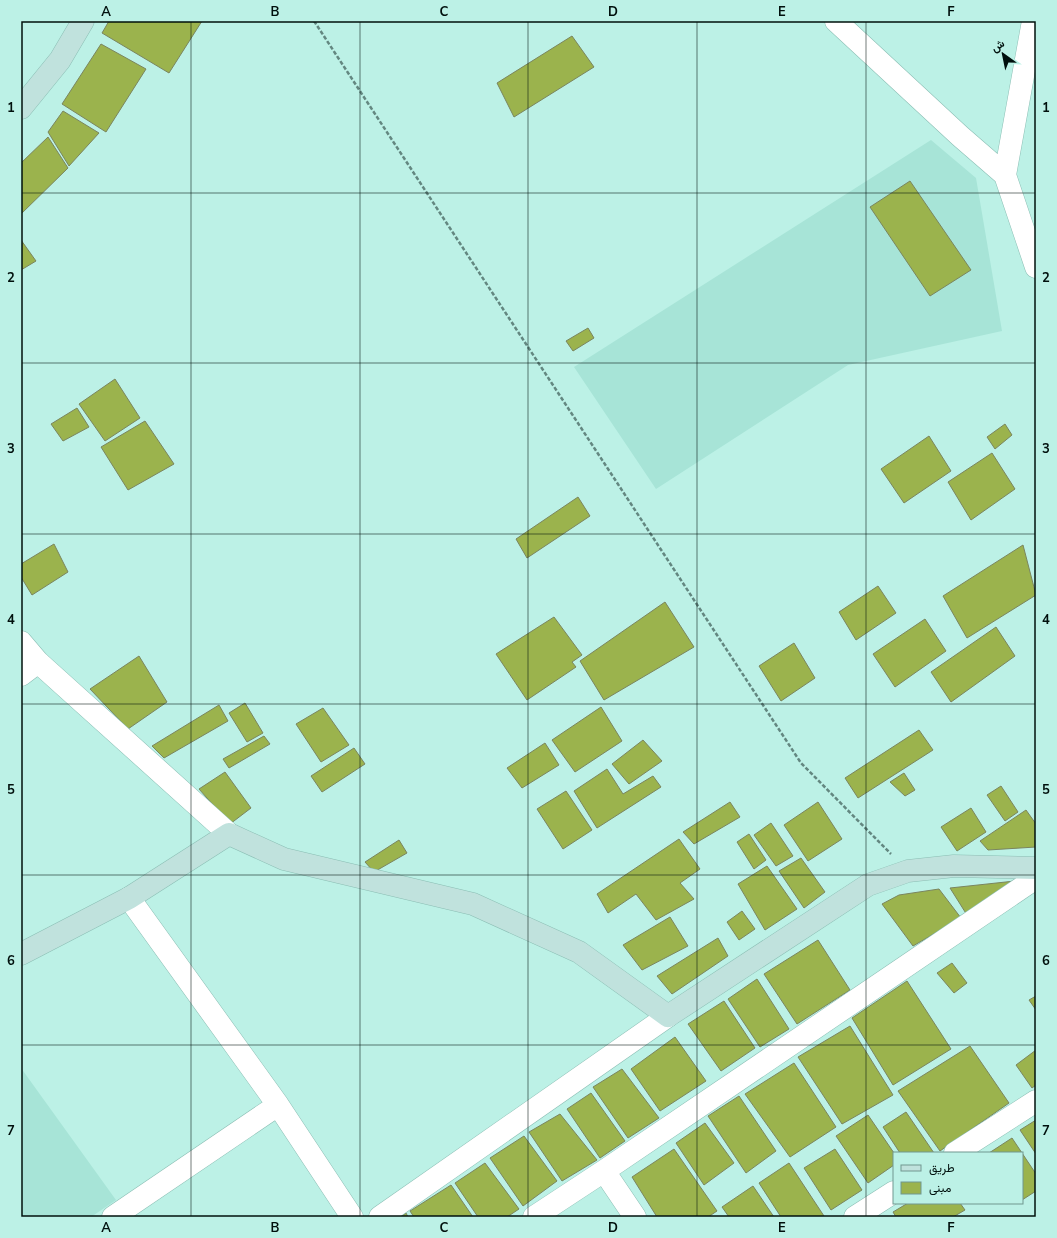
<svg xmlns="http://www.w3.org/2000/svg" width="1057" height="1238" viewBox="0 0 1057 1238" font-family="'Nunito Sans',Vazirmatn,sans-serif">
<style>
.built{fill:#a7e4d7}
.building{fill:#9bb34d;stroke:#7a855f}
.lines{fill:none;stroke-linecap:round;stroke-linejoin:round}
.street-casing{stroke:#8bbeb4;stroke-width:23}
.secondary-casing{stroke:#8bbeb4;stroke-width:23}
.path{stroke:#638780;stroke-width:2.5;stroke-dasharray:4 2;stroke-linecap:butt}
.street{stroke:#fff;stroke-width:22}
.secondary{stroke:#c0e2dd;stroke-width:22}
.grid{fill:none;stroke:#00100d;stroke-width:1;stroke-opacity:0.55}
.neatline{fill:none;stroke:#00100d;stroke-width:1.5}
.grid-label{font-size:13px;text-anchor:middle;font-weight:bold;fill:#00100d}
</style>
<rect width="100%" height="100%" fill="#bcf1e6"/>
<!-- built -->
<path class="built" d="M931 140 976 178 1002 331 848 365 656 489 574 367Z
M21 1068 116 1200 91 1217H21Z"/>
<!-- building -->
<path class="building" d="M109 21H202L169 73 102 33Z
M572 36 594 67 514 117 497 83Z
M101 44 146 69 106 132 62 104Z
M63 111 99 133 69 166 48 132Z
M48 137 68 168 21 214V163Z
M910 181 971 270 930 296 870 207Z
M21 240 36 261 21 270Z
M588 328 594 338 573 351 566 341Z
M115 379 140 418 105 441 79 404Z
M77 408 89 427 63 441 51 424Z
M145 421 174 464 128 490 101 447Z
M1005 424 1012 435 995 449 987 437Z
M929 436 951 471 904 503 881 469Z
M992 453 1015 489 971 520 948 482Z
M578 497 590 516 527 558 516 539Z
M54 544 68 572 32 595 21 577V564Z
M1023 545 1036 595 967 638 943 596Z
M878 586 896 613 856 640 839 612Z
M665 602 694 647 604 700 580 661Z
M554 617 582 655 572 662 576 667 527 700 496 654Z
M925 619 946 651 895 687 873 654Z
M996 627 1015 656 951 702 931 672Z
M794 643 815 678 781 701 759 666Z
M139 656 167 702 128 729 90 689Z
M245 703 263 733 247 742 229 713Z
M219 705 228 721 164 758 152 746Z
M601 707 622 741 575 772 552 740Z
M323 708 349 745 321 762 296 724Z
M919 730 933 750 858 798 845 778Z
M264 736 270 744 229 768 223 759Z
M643 740 662 761 629 784 612 764Z
M545 743 559 765 522 788 507 768Z
M354 748 365 764 322 792 311 776Z
M607 769 623 794 653 776 661 787 597 828 574 791Z
M225 772 251 808 230 824 199 789Z
M904 773 915 790 905 796 890 782Z
M1001 786 1018 812 1005 821 987 795Z
M566 791 592 830 563 849 537 809Z
M730 802 740 817 694 844 683 832Z
M818 802 842 839 808 861 784 825Z
M971 808 986 832 957 851 941 827Z
M1026 810 1036 824V847L988 850 980 841Z
M771 823 793 856 776 866 754 835Z
M749 834 766 860 754 869 737 842Z
M679 839 700 869 680 883 694 899 656 920 636 894 608 913 597 894Z
M399 840 407 853 374 872 365 862Z
M801 858 825 892 804 908 779 871Z
M767 866 797 909 765 930 738 884Z
M1015 881 967 915 950 888Z
M939 889 961 918 913 946 882 904 899 895Z
M742 911 755 929 739 940 727 922Z
M670 917 688 946 642 970 623 945Z
M718 938 728 956 672 994 657 976Z
M818 940 850 990 797 1024 764 974Z
M952 963 967 983 954 993 937 973Z
M757 979 789 1029 760 1047 728 999Z
M907 981 951 1049 893 1085 852 1018Z
M1036 996V1010L1029 1000Z
M724 1001 755 1048 721 1071 688 1024Z
M850 1026 893 1095 842 1124 798 1057Z
M675 1037 706 1081 660 1111 631 1069Z
M970 1046 1009 1103 940 1151 898 1091Z
M1036 1050V1085L1032 1088 1016 1065Z
M794 1063 836 1127 790 1157 745 1094Z
M622 1069 659 1118 628 1138 593 1087Z
M591 1093 625 1141 600 1158 567 1109Z
M739 1096 776 1151 746 1173 708 1116Z
M906 1112 934 1153H900L883 1127Z
M560 1114 597 1160 562 1181 529 1132Z
M868 1115 894 1153V1165L868 1183 836 1136Z
M1036 1120V1154L1020 1130Z
M705 1123 734 1163 704 1185 676 1143Z
M524 1136 557 1181 523 1206 490 1158Z
M1012 1138 1022 1153H989Z
M674 1149 717 1211 708 1217H657L632 1177Z
M835 1149 862 1190 831 1210 804 1168Z
M1022 1153 1036 1174V1191L1022 1200Z
M485 1163 519 1209 507 1217H478L455 1183Z
M789 1163 824 1216 823 1217H781L759 1183Z
M451 1185 473 1217H414L410 1211Z
M753 1186 774 1217H729L722 1207Z
M908 1203H960L965 1210 953 1217H896L893 1212Z
M406 1213 408 1217H400Z"/>
<g class="lines">
<!-- street casing -->
<g class="street-casing">
<path id="street" d="M836 21 960 136 1005 175 1036 267
M1005 175 1033 21
M21 642 38 662 229 834
M21 675 38 662
M129 898 278 1105 352 1217
M955 1153 1036 1101
M604 1171 635 1217
M113 1217 278 1105
M380 1217 668 1016
M534 1217 604 1171 1036 878
M855 1217 894 1192"/>
</g>
<!-- secondary casing -->
<g class="secondary-casing">
<path id="secondary" d="M21 108 60 60 83 21
M21 954 129 898 229 834 284 859 473 904 579 952 668 1016 868 885 908 871 954 866 1036 868"/>
</g>
<!-- path -->
<path class="path" d="M314 21 801 763 891 854"/>
<!-- street -->
<use href="#street" class="street"/>
<!-- secondary -->
<use href="#secondary" class="secondary"/>
</g>
<!-- grid -->
<path class="grid" d="M191 21V1217M360 21V1217M528 21V1217M697 21V1217M866 21V1217M21 193H1036M21 363H1036M21 534H1036M21 704H1036M21 875H1036M21 1045H1036"/>
<!-- border -->
<rect width="1057" height="1238" fill="none" stroke="#bcf1e6" stroke-width="44"/>
<!-- legend -->
<rect x="893" y="1152" width="130" height="52" fill="#bcf1e6" stroke="#71978f"/>
<rect x="901" y="1165" width="20" height="6" fill="#c0e2dd" stroke="#71978f"/>
<text x="929" y="1172" font-size="12" fill="#00100d">طريق</text>
<rect x="901" y="1182" width="20" height="12" fill="#9bb34d" stroke="#71978f"/>
<text x="929" y="1192" font-size="12" fill="#00100d">مبنى</text>
<!-- north arrow -->
<g transform="translate(1003 54) rotate(327)" stroke="#bcf1e6" stroke-width="3" paint-order="stroke">
<path d="M0-3L7 15L0 10L-7 15Z" fill="#00100d"/>
<text y="-6" font-size="11" font-weight="bold" text-anchor="middle" fill="#00100d">ش</text>
</g>
<rect x="22" y="22" width="1013" height="1194" class="neatline"/>
<g class="grid-label">
<text x="106" y="16">A</text>
<text x="275" y="16">B</text>
<text x="444" y="16">C</text>
<text x="613" y="16">D</text>
<text x="782" y="16">E</text>
<text x="951" y="16">F</text>
<text x="11" y="112">1</text>
<text x="1046" y="112">1</text>
<text x="11" y="282">2</text>
<text x="1046" y="282">2</text>
<text x="11" y="453">3</text>
<text x="1046" y="453">3</text>
<text x="11" y="624">4</text>
<text x="1046" y="624">4</text>
<text x="11" y="794">5</text>
<text x="1046" y="794">5</text>
<text x="11" y="965">6</text>
<text x="1046" y="965">6</text>
<text x="11" y="1135">7</text>
<text x="1046" y="1135">7</text>
<text x="106" y="1232">A</text>
<text x="275" y="1232">B</text>
<text x="444" y="1232">C</text>
<text x="613" y="1232">D</text>
<text x="782" y="1232">E</text>
<text x="951" y="1232">F</text>
</g>
</svg>
